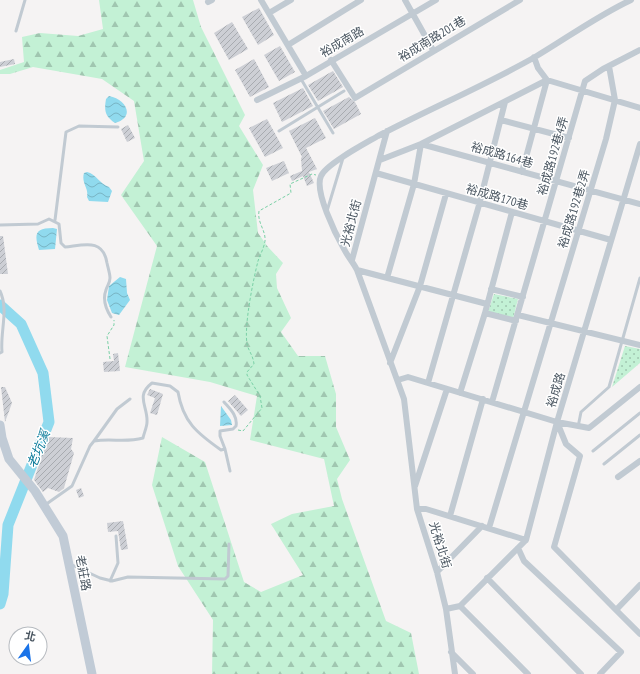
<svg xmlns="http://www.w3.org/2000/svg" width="640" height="674" viewBox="0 0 640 674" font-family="'PT Sans Narrow','Noto Sans TC',sans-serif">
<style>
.forest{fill:url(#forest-firs)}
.park{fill:url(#park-dots)}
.water{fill:url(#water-waves)}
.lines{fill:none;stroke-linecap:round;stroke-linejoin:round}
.river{stroke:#90daee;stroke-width:11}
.building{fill:url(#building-hatch)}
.path{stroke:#7ad0a6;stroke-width:1;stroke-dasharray:3 2;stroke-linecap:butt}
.lane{stroke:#c1cad2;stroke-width:3}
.street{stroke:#c1cad2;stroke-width:6}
.secondary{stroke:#c1cbd6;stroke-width:9}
.labels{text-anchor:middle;stroke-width:3;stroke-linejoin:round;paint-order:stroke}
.street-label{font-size:12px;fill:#4a5661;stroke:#fff}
.water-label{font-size:13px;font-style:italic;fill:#0c7c9b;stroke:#fff}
</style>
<defs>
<pattern id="forest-firs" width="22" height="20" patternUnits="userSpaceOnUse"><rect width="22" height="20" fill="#c3f1d5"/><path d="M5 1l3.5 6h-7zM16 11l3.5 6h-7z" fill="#a0c6b0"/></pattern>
<pattern id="park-dots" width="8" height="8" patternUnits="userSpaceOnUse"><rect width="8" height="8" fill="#c3f1d5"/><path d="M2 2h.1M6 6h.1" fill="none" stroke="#a0c6b0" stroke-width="1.8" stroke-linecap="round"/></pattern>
<pattern id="water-waves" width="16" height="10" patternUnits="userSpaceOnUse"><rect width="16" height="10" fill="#90daee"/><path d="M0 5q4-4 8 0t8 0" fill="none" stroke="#78b4c4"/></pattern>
<pattern id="building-hatch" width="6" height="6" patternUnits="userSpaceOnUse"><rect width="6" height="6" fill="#cdcfd5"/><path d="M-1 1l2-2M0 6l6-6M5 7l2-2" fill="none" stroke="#a8abb0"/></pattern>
</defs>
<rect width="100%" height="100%" fill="#f5f3f3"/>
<!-- forest -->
<path class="forest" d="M99 0H193L201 27 245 115 239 126 263 165 253 190 258 233 268 247 283 263 276 274 277 288 291 318 281 332 298 356H325L336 394V427L350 460 337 479 342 499 386 621 411 633 419 674H212L213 620 178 566 152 485 162 437 205 462 244 582 261 592 303 575 271 524 292 514 334 506 324 459 250 440 257 396 210 382 125 367 157 246 121 195 144 161 134 101 102 79 33 67 10 74H0V70L24 62 22 37 40 33 78 36 103 29Z"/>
<!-- park -->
<path class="park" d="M494 294 518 299 513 319 488 312Z
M625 346 640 349V363L612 387Z"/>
<!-- water -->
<path class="water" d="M109 96C126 99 136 117 115 123 105 116 104 111 106 99Z
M87 172C96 174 100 184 109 187L112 191 108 202 89 201 87 197C89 188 81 183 84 173Z
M53 228 57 229 55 249 39 250C34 234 35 228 53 228Z
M120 277 126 279 127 293 130 300 119 315 112 313 107 300 109 286Z
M221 406 231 420 232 425 220 426Z"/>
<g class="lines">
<!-- river -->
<path class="river" d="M0 305 21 324 43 373 49 422 8 525 3 594 0 604"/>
</g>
<!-- building -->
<path class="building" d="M259 8 274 35 258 45 242 17Z
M232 22 248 49 229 60 214 33Z
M280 46 295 72 279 81 264 55Z
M14 59 15 64 0 67V62Z
M254 59 269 87 250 97 235 70Z
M333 71 343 87 318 101 308 85Z
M303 88 313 106 282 122 273 103Z
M349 97 355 102 361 114 334 129 323 111Z
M315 118 326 138 306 148 317 169 309 172 314 183 307 186 303 176 292 181 290 176 302 171 301 158 302 157 289 131Z
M267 119 283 148 265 157 249 128Z
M128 125 135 138 127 142 121 129Z
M284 161 289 173 272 181 266 168Z
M0 236H3L8 274H0Z
M118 353 120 371 104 372 103 362 114 361 113 354Z
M1 387H5L12 403 5 422Z
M150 389 163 394 157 415 150 413 155 398 147 395Z
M235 395 248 410 241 416 228 401Z
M48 437 73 438 71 449 74 453 64 488 59 492 48 488 43 492 34 480Z
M81 488 84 496 79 498 76 490Z
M123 521 128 549 121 550 118 531 108 532 107 523Z"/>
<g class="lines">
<!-- path -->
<path class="path" d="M110 359 107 336 114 325V320
M238 430 243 431 262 408 260 396 247 375V372L254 364C253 355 248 350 247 344 244 325 253 281 258 261 260 255 264 248 265 241 266 230 257 223 259 211L291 193 290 184 312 174 316 175"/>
<!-- lane -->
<path class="lane" d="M16 31 25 0
M301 79 333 133
M279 131 344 91
M327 211 343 158
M55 220 66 132 79 126 118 127
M0 225 38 224 49 219 59 224 61 243 65 247C84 245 103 238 107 263 108 268 110 274 110 278 110 283 107 286 106 290 102 300 106 309 111 317
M0 291C9 310 0 331 2 352L0 353
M578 427 581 412 609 387 640 278
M94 441 117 409 130 399
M225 449 230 471
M593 451 640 413
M604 464 640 435
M45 505 72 486 90 446 94 441C112 438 125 443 143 438 144 433 147 427 147 422 148 406 135 396 152 383L170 386 178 392C183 422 197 433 221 450L225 449 220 436V431L233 429 236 426C238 416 230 409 224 402
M70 564 100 578 112 581 128 577 225 579 228 576 229 544
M110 581 118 563 116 536"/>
<!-- street -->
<path class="street" d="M261 0 306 76
M405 0 433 50
M208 2 212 0
M269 13 291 0
M288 45 361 0
M331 60 355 98 520 0
M257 100 306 76 436 0
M501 120 569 138
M380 160 421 144 547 80 640 108
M522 172 547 80 538 68 534 57
M376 173 611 240
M352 260 387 131
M357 270 487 304
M387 278 414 184 421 144 640 204
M491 289 523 297
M485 313 516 321
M518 315 640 345
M390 363 420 286 446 194
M398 380 408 377 557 422 589 428 640 387
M428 383 479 205 505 102
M460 393 485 313 512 212
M492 402 585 81 603 69 640 50
M557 422 566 444 580 456 554 547 616 610 640 585
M618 477 640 461
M415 486 447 389
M417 509H426L526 540
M450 516 483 399
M489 528 606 139 615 100 609 66
M518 548 524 561 621 652 600 674
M437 572 482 526
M487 578 581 674
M460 606 528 674
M446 609 460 606 526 540 557 422 640 144
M616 610 640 634
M451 652 473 674
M455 674 446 609 437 572 417 509 404 399 357 270C353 262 348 257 344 249 336 235 314 191 321 176 326 164 366 143 378 136 429 109 484 86 535 57 567 38 597 16 631 0"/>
<!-- secondary -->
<path class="secondary" d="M0 425 2 438 9 459 35 491 63 536 92 674"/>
</g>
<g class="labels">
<!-- street labels -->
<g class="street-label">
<text transform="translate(432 39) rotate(-31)" y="4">裕成南路201巷</text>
<text transform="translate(342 42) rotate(-30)" y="4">裕成南路</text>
<text transform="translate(502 155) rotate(16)" y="4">裕成路164巷</text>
<text transform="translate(553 156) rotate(-74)" y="4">裕成路192巷4弄</text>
<text transform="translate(497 197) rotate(16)" y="4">裕成路170巷</text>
<text transform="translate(574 209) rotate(-73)" y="4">裕成路192巷2弄</text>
<text transform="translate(351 223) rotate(-75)" y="4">光裕北街</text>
<text transform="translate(556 390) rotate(-73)" y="4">裕成路</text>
<text transform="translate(440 545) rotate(73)" y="4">光裕北街</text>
<text transform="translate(83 573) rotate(79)" y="4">老莊路</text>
</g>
<!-- water labels -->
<g class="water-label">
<text transform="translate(38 449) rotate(-68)" y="5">老坑溪</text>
</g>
</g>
<!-- north arrow -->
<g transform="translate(28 646) rotate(14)"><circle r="19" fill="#ffffff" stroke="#b7bbc0"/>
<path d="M0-3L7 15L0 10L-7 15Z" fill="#1a73e8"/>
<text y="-6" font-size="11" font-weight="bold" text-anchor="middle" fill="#4a5661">北</text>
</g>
</svg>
